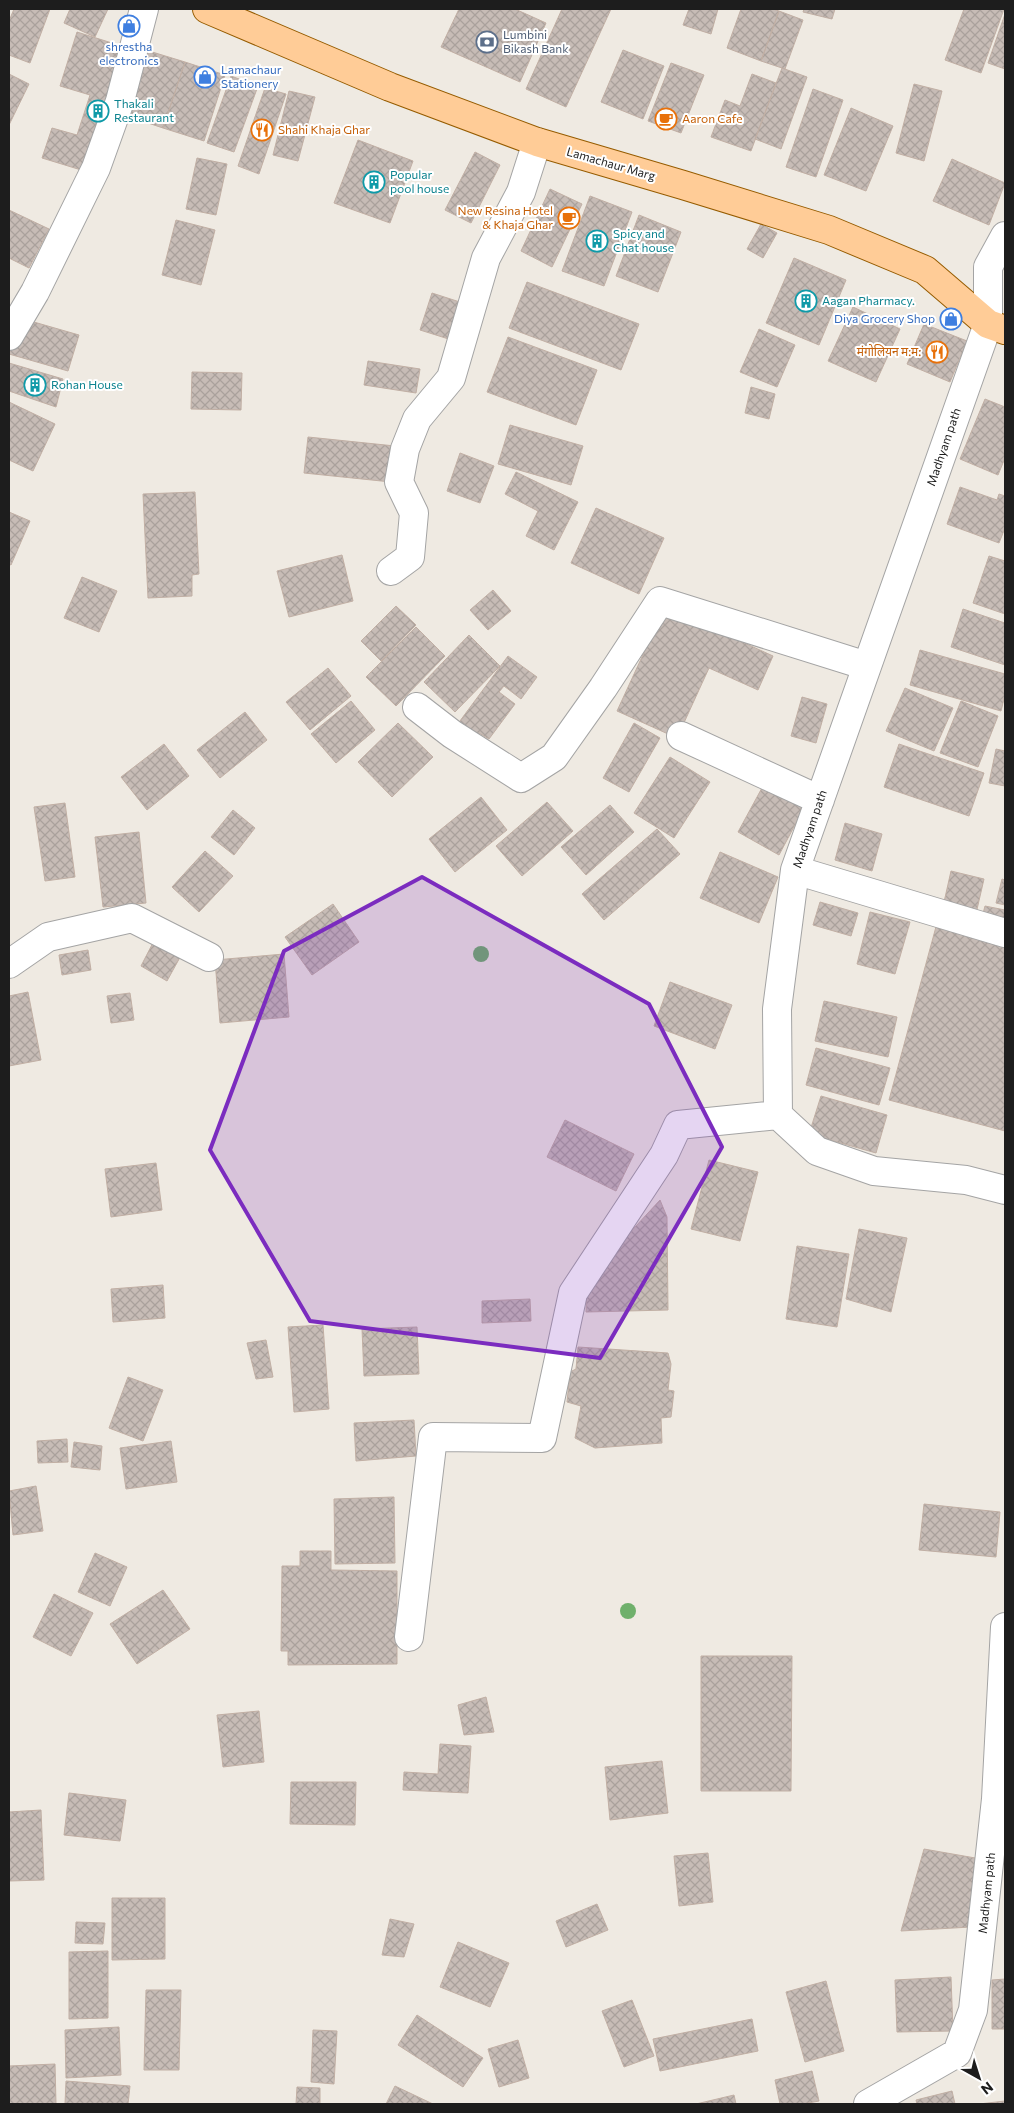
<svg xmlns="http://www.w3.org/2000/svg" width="1014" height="2113" viewBox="0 0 1014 2113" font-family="Commissioner,'Noto Sans Devanagari',sans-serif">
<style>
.building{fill:url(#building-cross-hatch);stroke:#c1afa4}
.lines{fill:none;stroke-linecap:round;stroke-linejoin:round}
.minor-casing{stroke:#a4a4a4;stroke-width:30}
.major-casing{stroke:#965c00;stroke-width:30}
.minor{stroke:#fff;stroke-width:28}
.major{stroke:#ffcc97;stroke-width:28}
.tree{fill:#6fb06b}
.marked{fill:#7b2cbf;fill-opacity:0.2;stroke:#7b2cbf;stroke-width:4;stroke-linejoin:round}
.labels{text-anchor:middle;stroke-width:4;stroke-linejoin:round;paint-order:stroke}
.service-label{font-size:12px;fill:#4e5e75;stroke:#fff;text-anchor:start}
.shop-label{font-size:12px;fill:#366cbe;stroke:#fff}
.culture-label{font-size:12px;fill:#0d838f;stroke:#fff;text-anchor:start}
.food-label{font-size:12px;fill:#c56008;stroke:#fff;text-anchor:start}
.street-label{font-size:12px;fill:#1d1d1d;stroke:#fff}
</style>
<defs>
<pattern id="building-cross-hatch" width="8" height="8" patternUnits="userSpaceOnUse" patternTransform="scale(1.25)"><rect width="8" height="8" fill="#c7bcb6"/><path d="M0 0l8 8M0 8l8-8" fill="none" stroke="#aaa19c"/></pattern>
</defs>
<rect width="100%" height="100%" fill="#efeae2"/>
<!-- building -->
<path class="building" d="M14 9H50L30 63 9 55V21Z
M70 9H108L95 37 64 23Z
M459 9H515L546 23 520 82 441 47Z
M562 9H611L566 107 526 89Z
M689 9H718L711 34 683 25Z
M741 9H773L779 11 761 61 727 48Z
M804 9H835L832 19 803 12Z
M964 9H1004L981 73 945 60Z
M779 11 803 20 785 69 761 61Z
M1005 14V69L988 63Z
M77 32 131 49 91 173 42 158 52 128 77 135 90 95 60 86Z
M623 50 664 66 643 119 601 102Z
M149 51 185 62 163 128 127 116Z
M185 62 225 75 204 141 163 128Z
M671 63 704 75 681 133 648 121Z
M782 68 807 77 781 149 755 139Z
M9 74 29 84 9 125Z
M752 74 776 83 751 151 711 137 725 100 740 106Z
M231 76 258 86 234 152 207 143Z
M914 84 942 91 924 161 896 153Z
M265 88 286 94 259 174 238 166Z
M813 89 843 100 816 177 786 167Z
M289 91 315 97 298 161 273 155Z
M851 108 893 126 866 191 824 175Z
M358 140 413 161 390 223 334 203Z
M475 152 500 165 471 223 445 210Z
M197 158 227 164 216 215 186 209Z
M952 159 1005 183 989 225 933 201Z
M550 189 582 204 552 267 521 251Z
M590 196 632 212 604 286 562 271Z
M9 210 49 229 29 268 9 258Z
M639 215 681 232 658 292 616 276Z
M176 220 215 230 201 285 162 275Z
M761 224 777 233 763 258 747 249Z
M794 258 846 280 819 345 766 323Z
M527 282 639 324 621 370 509 328Z
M432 293 466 304 455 341 420 330Z
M853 307 900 329 876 382 828 361Z
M20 318 79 335 68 371 9 354Z
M924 324 967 341 950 382 907 364Z
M759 329 795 345 777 387 740 372Z
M508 337 597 370 576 425 487 392Z
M368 361 420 369 416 393 364 385Z
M9 363 63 379 56 407 9 391Z
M192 372 242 373 241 410 191 409Z
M751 387 775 394 769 419 745 413Z
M985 399 1005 407V458L998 475 960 459Z
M9 402 55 424 33 471 9 460Z
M510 425 583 446 571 485 498 464Z
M308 437 395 446 391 482 304 473Z
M460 453 494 466 480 503 447 491Z
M516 472 578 502 554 550 526 536 538 511 505 494Z
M960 487 997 500 999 494 1005 496V528L999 543 947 524Z
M195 492 199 574 192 575V596L148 598 143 494Z
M596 508 664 538 639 594 571 563Z
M9 512 30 521 11 565 9 564Z
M342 555 353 601 289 617 277 571Z
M989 556 1005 561V614L973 603Z
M82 577 117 591 99 632 64 618Z
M493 590 511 611 488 630 470 610Z
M396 606 416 625 381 661 361 641Z
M665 607 773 656 758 690 709 668 677 738 617 711Z
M963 609 1005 623V665L951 647Z
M416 627 445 656 396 706 366 677Z
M469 635 500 666 455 712 424 682Z
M920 650 1005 674V695L1001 711 910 685Z
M508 656 537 677 521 699 504 686 499 692 515 704 489 739 479 733 472 742 454 729Z
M328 668 351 696 310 730 286 702Z
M905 688 953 708 934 751 886 731Z
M802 697 827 704 816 743 791 736Z
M351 701 375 730 336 763 311 734Z
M961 701 998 716 978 767 940 753Z
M245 712 267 740 220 778 197 750Z
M398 723 433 757 392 797 358 762Z
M634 723 660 738 629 792 603 778Z
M164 744 189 776 147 810 121 777Z
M899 744 984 773 969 816 884 787Z
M996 749 1005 751V786L989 783Z
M670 757 710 782 674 838 634 813Z
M763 786 804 808 779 855 738 832Z
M481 797 507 830 455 872 429 839Z
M547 802 573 831 522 876 496 846Z
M65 803 75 877 45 881 34 807Z
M610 805 634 832 586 875 561 847Z
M233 810 255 828 234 855 211 837Z
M845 823 882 834 872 871 835 860Z
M657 829 680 854 604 920 582 894Z
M139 832 146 903 103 907 95 837Z
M205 851 233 876 199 912 172 887Z
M720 852 778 877 759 923 700 898Z
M951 871 984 879 975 918 942 911Z
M1002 879 1005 880V905L996 903Z
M820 902 858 913 851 936 813 925Z
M333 904 359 942 312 975 285 937Z
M985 906 1005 910V927L981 921Z
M870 912 910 922 895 974 857 964Z
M937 923 1005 941V1131L889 1100Z
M157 935 184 950 167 981 141 966Z
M88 950 91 970 62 975 59 955Z
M284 954 289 1017 220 1023 215 960Z
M670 982 732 1005 715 1049 654 1026Z
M28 992 41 1060 9 1066V996Z
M130 993 134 1020 111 1023 107 996Z
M824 1001 897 1017 888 1057 815 1041Z
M816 1048 890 1068 879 1105 806 1085Z
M821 1096 887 1115 876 1153 809 1134Z
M565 1120 634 1154 616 1191 547 1157Z
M709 1160 758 1172 740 1241 691 1229Z
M156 1163 162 1210 111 1217 105 1169Z
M660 1200 667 1217 668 1310 586 1312 587 1279Z
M859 1229 907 1238 891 1312 846 1299Z
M797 1246 849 1254 837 1327 786 1319Z
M163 1285 165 1318 113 1322 111 1289Z
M530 1299 531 1321 482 1323V1301Z
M323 1325 329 1409 294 1412 288 1327Z
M417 1327 419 1374 364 1376 362 1329Z
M266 1340 273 1377 256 1379 247 1343Z
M578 1347 668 1353 671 1364 668 1390 674 1391 671 1417 661 1418 662 1443 595 1448 575 1438 581 1406 567 1402 570 1372 576 1369Z
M128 1377 163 1390 143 1441 109 1428Z
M414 1420 416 1456 356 1461 354 1423Z
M67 1439 68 1462 38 1463 37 1441Z
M171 1441 177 1482 126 1489 120 1448Z
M74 1442 102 1446 100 1470 71 1467Z
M36 1486 43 1531 13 1535 9 1491Z
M394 1497 395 1563 335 1564 334 1499Z
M924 1504 1000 1512 996 1557 919 1550Z
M300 1551H331V1570L397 1571V1664L288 1665V1651H281L282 1566H300Z
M95 1553 127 1567 110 1606 78 1592Z
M163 1590 190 1629 137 1664 110 1624Z
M54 1594 93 1613 71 1656 33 1637Z
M701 1656H792L791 1791H701Z
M486 1697 494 1732 464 1735 458 1705Z
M259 1711 264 1762 223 1767 217 1715Z
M440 1744 471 1746 468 1793 403 1790 404 1772 438 1774Z
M662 1761 668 1813 610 1820 605 1767Z
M291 1782H356L355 1825 290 1824Z
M69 1793 126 1800 120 1841 64 1835Z
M41 1810 44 1880 9 1881V1812Z
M924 1849 981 1859 971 1927 901 1931Z
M708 1853 713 1902 679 1906 674 1856Z
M112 1898H165V1959L112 1960Z
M597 1904 608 1930 566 1947 556 1921Z
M390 1919 414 1924 404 1957 382 1955Z
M76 1922 105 1923 103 1944 75 1943Z
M458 1942 509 1963 490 2007 440 1987Z
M108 1951V2018L69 2019V1952Z
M951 1977 953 2031 897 2032 895 1980Z
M1005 1979V2029H992V1980Z
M826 1981 844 2051 805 2062 786 1992Z
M146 1990H181L179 2070H144Z
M632 2000 654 2056 624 2067 602 2011Z
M417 2015 483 2058 463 2087 398 2045Z
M752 2019 758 2051 660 2071 653 2039Z
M119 2027 121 2075 66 2078 65 2030Z
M313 2030 337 2031 334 2084 311 2082Z
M518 2040 529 2078 499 2087 488 2049Z
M55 2064 56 2104H9V2066Z
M812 2071 819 2101 803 2104H780L775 2080Z
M66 2081 130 2086 128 2104H65Z
M395 2086 433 2104H386Z
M297 2087 320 2088V2104H296Z
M952 2091 955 2104H917L916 2100Z
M734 2095 736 2104H696Z
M1005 2101V2104H979Z"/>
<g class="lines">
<!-- minor casing -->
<g class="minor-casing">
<path id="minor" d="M1005 236 988 267V324L795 870 777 1009 778 1115 817 1151 874 1171 966 1180 1005 1190
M9 336 35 292 96 168 120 101 144 9
M391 571 410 557 414 513 399 482 405 449 417 419 451 378 486 258 521 192 537 142
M417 707 452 734 521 778 554 757 603 688 660 601 867 666
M681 736 820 800
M795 870 1005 933
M9 964 48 937 132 918 209 957
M409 1637 433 1437 542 1438 573 1293 664 1155 678 1125 778 1115
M868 2104 957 2053 973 2010 996 1799 1005 1627"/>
</g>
<!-- major casing -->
<g class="major-casing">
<path id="major" d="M207 9 390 87 537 142 683 185 829 230 925 270 988 324 1005 330"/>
</g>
<!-- minor -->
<use href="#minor" class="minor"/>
<!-- major -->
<use href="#major" class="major"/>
</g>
<!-- trees -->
<g class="tree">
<circle cx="481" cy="954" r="8"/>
<circle cx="628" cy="1611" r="8"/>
</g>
<!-- marked area -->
<path class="marked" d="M422 877 649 1004 722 1147 600 1358 310 1321 210 1150 284 951Z"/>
<!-- icons -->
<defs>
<g id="shop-ring" transform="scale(1.125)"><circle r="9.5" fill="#fff" stroke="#3f7fe0" stroke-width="1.5"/><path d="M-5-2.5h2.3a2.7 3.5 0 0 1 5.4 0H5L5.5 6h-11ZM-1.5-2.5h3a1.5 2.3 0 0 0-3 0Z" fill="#3f7fe0"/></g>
<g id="bank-ring" transform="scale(1.125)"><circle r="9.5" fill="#fff" stroke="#5c6f8a" stroke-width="1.5"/><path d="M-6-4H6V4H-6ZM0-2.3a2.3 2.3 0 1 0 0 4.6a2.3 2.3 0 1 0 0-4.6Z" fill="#5c6f8a"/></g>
<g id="building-ring" transform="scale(1.125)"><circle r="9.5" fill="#fff" stroke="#0f9aa8" stroke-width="1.5"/><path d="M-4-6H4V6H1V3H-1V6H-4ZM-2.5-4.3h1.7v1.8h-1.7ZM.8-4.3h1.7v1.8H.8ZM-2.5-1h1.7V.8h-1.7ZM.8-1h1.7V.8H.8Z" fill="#0f9aa8"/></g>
<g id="cafe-ring" transform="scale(1.125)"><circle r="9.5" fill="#fff" stroke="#e8710a" stroke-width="1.5"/><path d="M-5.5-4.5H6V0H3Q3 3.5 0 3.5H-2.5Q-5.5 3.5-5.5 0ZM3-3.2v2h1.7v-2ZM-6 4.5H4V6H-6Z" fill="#e8710a"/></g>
<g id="restaurant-ring" transform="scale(1.125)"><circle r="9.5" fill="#fff" stroke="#e8710a" stroke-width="1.5"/><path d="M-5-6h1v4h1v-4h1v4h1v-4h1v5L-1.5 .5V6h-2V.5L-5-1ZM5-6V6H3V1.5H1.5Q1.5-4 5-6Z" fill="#e8710a"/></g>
</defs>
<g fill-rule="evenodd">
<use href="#shop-ring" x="129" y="26"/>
<use href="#bank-ring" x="487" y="42"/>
<use href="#shop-ring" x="205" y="77"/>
<use href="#building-ring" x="98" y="111"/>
<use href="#cafe-ring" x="666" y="119"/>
<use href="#restaurant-ring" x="262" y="130"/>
<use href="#building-ring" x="374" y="182"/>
<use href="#cafe-ring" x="569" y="218"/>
<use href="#building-ring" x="597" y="241"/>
<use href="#building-ring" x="806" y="301"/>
<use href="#shop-ring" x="951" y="319"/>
<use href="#restaurant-ring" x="937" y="352"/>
<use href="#building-ring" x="35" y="385"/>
</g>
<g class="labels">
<!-- service labels -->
<g class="service-label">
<text x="503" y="39">Lumbini<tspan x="503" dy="14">Bikash Bank</tspan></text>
</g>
<!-- shop labels -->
<g class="shop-label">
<text x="129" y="51">shrestha<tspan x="129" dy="14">electronics</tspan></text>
<text x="221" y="74" text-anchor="start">Lamachaur<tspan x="221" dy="14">Stationery</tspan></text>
<text x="935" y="323" text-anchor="end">Diya Grocery Shop</text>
</g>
<!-- culture labels -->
<g class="culture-label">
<text x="114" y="108">Thakali<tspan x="114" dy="14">Restaurant</tspan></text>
<text x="390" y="179">Popular<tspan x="390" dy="14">pool house</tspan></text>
<text x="613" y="238">Spicy and<tspan x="613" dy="14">Chat house</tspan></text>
<text x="822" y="305">Aagan Pharmacy.</text>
<text x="51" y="389">Rohan House</text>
</g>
<!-- food labels -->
<g class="food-label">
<text x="682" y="123">Aaron Cafe</text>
<text x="278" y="134">Shahi Khaja Ghar</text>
<text x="553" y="215" text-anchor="end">New Resina Hotel<tspan x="553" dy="14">&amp; Khaja Ghar</tspan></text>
<text x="921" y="356" text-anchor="end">मंगोलियन म:म:</text>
</g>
<!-- street labels -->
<g class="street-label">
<text transform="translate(611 164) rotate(16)" y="4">Lamachaur Marg</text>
<text transform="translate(944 447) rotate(-71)" y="4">Madhyam path</text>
<text transform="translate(810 829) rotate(-71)" y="4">Madhyam path</text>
<text transform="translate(987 1893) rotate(-84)" y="4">Madhyam path</text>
</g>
</g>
<!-- border -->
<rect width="1014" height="2113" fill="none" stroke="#1d1d1d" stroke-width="20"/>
<!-- north arrow -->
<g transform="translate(979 2078) rotate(141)" stroke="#ffffff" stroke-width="4" paint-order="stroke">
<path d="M0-4L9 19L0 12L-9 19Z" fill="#1d1d1d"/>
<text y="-8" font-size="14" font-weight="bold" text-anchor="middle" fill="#1d1d1d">N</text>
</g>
</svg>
